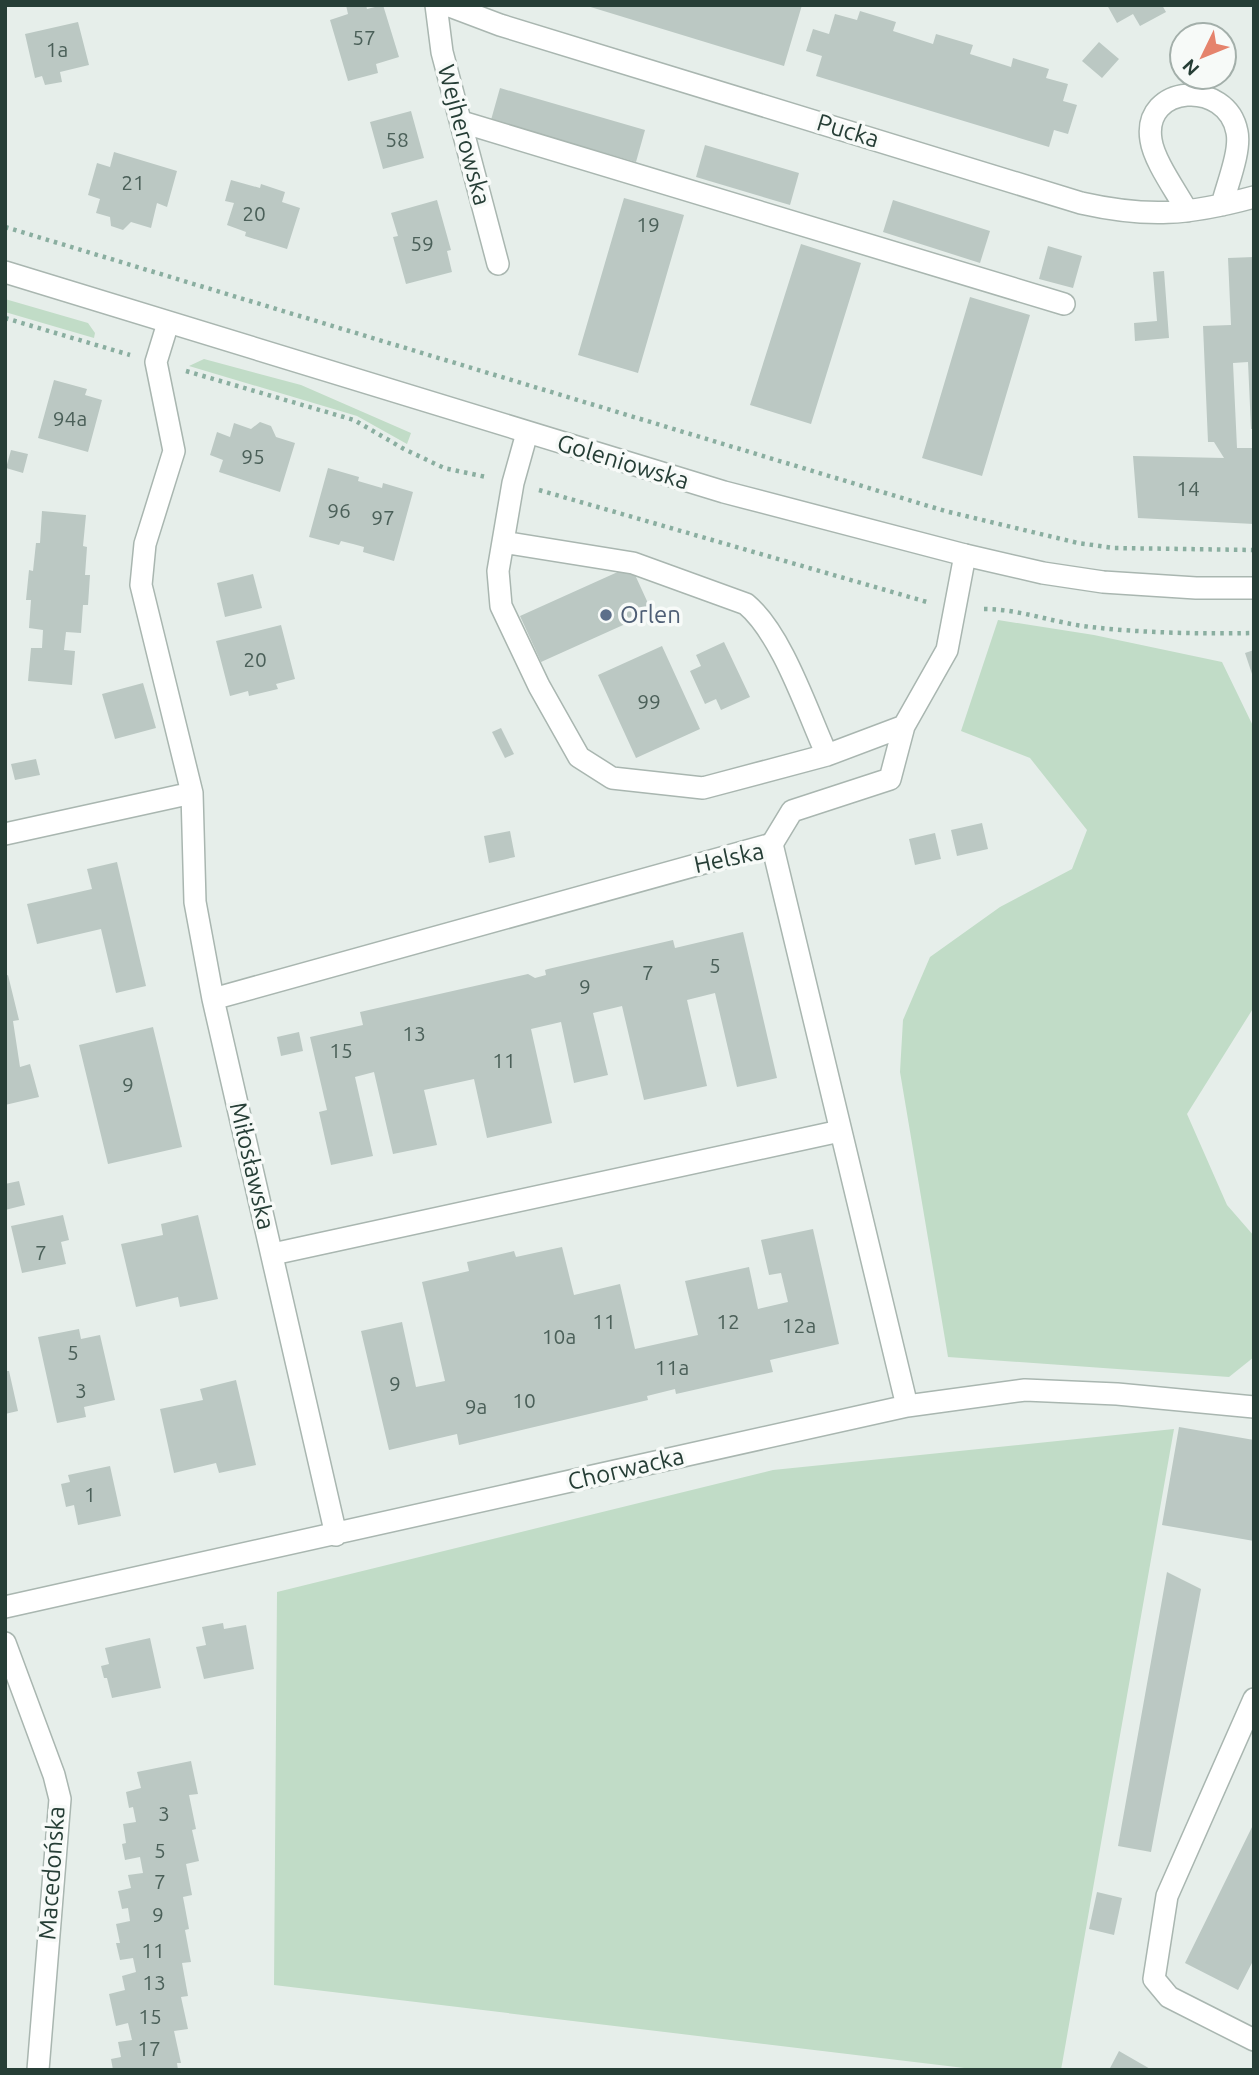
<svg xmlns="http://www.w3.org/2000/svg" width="1259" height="2075" viewBox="0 0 1259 2075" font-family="Ubuntu,sans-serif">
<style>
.green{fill:#c1dcc7}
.building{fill:#bbc8c3}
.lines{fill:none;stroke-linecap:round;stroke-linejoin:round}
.service-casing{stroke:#a9b6b0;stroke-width:24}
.minor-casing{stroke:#a9b6b0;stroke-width:24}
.tertiary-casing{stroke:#a9b6b0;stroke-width:24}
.path{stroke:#8aaea0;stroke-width:4.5;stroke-dasharray:3.5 5;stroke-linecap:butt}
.service{stroke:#fff;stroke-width:21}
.minor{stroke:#fff;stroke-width:21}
.tertiary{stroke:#fff;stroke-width:21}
.service-dot{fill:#5c6f8a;stroke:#f7faf8;stroke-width:2.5}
.labels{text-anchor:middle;stroke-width:7;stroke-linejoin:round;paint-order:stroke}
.number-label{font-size:21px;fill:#4b6059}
.street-label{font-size:24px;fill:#263e36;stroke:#f7faf8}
.service-label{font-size:24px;fill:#4e5e75;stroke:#f7faf8;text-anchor:start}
</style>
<rect width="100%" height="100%" fill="#e6eeea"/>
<!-- green -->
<path class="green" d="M5 299 88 323 95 333 94 338 5 312Z
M204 359 301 385 411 433 407 444 357 416 189 366Z
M998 620 1094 635 1222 662 1254 728V1007L1187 1114 1227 1205 1254 1236V1357L1229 1377 948 1357 900 1072 903 1020 930 957 1000 907 1072 869 1087 830 1030 758 961 731Z
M1174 1429 1061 2070H981L274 1985 277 1592 773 1470Z"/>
<!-- building -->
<path class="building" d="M346 5H366L367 9 383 5 399 57 376 64 378 73 348 81 330 20 348 14Z
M584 5H802L784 66Z
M1107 5H1162L1166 12 1140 26 1133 14 1117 23Z
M860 11 896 22 893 31 933 44 936 34 973 45 970 54 1011 67 1013 58 1049 69 1046 78 1068 84 1063 101 1077 105 1068 134 1054 130 1049 147 816 76 822 56 806 51 813 29 829 34 835 14 857 20Z
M78 22 89 65 60 72 62 82 45 85 42 76 35 78 25 34Z
M1099 42 1119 59 1102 78 1082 61Z
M500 88 645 130 636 162 491 120Z
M411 111 424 158 383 169 370 122Z
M705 145 799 173 790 205 696 177Z
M114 152 177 171 167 207 157 203 151 228 131 222 123 230 111 226 110 217 96 213 100 199 88 195 97 163 110 167Z
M231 180 260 188 261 184 285 192 282 202 300 208 287 249 245 236 246 232 227 225 234 203 225 201Z
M624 198 684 215 638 373 578 355Z
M437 200 451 250 447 251 452 272 406 284 393 237 398 236 391 213Z
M893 200 990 231 980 263 883 232Z
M801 244 861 263 811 424 750 405Z
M1048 246 1082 256 1073 288 1039 279Z
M1254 257V429H1251L1248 362 1233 363 1237 448H1254V524L1138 518 1133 456 1224 458 1214 442H1208L1203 326 1231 325 1228 258Z
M1164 271 1169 338 1135 341 1134 323 1157 321 1153 272Z
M970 297 1030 315 982 476 922 458Z
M54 380 87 389 85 395 102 400 88 452 38 438Z
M260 422 271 426 276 437 295 443 280 492 219 472 223 460 210 455 217 432 230 437 234 423 251 429Z
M11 450 28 454 23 473 6 468Z
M328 468 359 477 358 481 382 488 383 483 413 492 394 561 363 552 364 547 353 544 341 541 339 545 309 537Z
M42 511 86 515 83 546 87 547 85 575H90L88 605H83L81 633 66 632 64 650 75 651 72 685 28 681 31 648H42L43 630 29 628 31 600H26L29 570 33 571 36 543H40Z
M631 566 652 612 541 662 520 616Z
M253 574 262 608 225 617 217 583Z
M281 625 295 679 276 684 278 689 249 696 248 691 230 696 216 641Z
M724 642 750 697 721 710 716 699 705 704 690 671 701 666 696 655Z
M662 646 700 729 636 758 598 675Z
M1254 650V676L1253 677 1245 653Z
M143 683 156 728 115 739 102 694Z
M501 728 514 754 505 758 492 732Z
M36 759 40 775 15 780 11 764Z
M982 823 988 849 957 856 951 830Z
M510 831 515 857 489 863 484 836Z
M935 833 941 859 915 865 909 839Z
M117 862 146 986 116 993 101 929 37 944 27 904 92 889 87 869Z
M743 932 777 1078 737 1087 715 993 687 1000 707 1086 644 1100 622 1006 593 1013 608 1075 574 1083 561 1022 531 1029 552 1123 487 1138 474 1079 424 1090 437 1145 393 1154 374 1072 355 1077 373 1156 331 1165 319 1112 327 1110 310 1037 363 1025 360 1012 528 974 535 978 546 975 545 970 548 969 673 940 675 948Z
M8 975 19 1020 13 1021 20 1067 30 1064 39 1097 5 1105V976Z
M153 1027 182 1147 108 1164 79 1045Z
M299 1032 303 1051 281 1056 277 1037Z
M19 1181 25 1205 5 1210V1184Z
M63 1215 69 1240 61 1242 66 1264 22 1273 11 1226Z
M198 1215 218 1299 180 1307 178 1297 136 1307 121 1244 163 1235 161 1224Z
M813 1229 839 1344 770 1360 773 1372 676 1394 675 1389 647 1396 648 1400 459 1445 457 1434 389 1450 361 1331 402 1322 416 1387 445 1381 422 1282 469 1271 467 1262 514 1251 516 1257 562 1247 574 1295 620 1284 635 1349 698 1335 685 1281 749 1267 758 1309 788 1302 781 1273 769 1275 761 1240Z
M79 1329 81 1339 100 1335 115 1400 84 1407 86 1417 57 1423 38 1337Z
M5 1371H9L18 1411 5 1414Z
M236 1380 256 1465 219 1473 216 1463 174 1473 160 1409 203 1400 200 1389Z
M1179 1427 1254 1440V1541L1162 1525Z
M110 1466 121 1516 78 1525 74 1505 66 1507 61 1484 70 1482 68 1475Z
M1167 1572 1201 1589 1151 1852 1118 1846Z
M223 1623 224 1629 246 1625 254 1669 204 1679 196 1647 206 1645 202 1627Z
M150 1638 161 1688 112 1698 107 1678H104L101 1666 109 1664 105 1648Z
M191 1761 198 1794 189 1795 196 1829 192 1830 199 1861 186 1864 192 1895 183 1897 189 1929 185 1930 191 1962 182 1963 188 1996 181 1997 188 2029 174 2031 181 2063H177L178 2070H113L111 2059 121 2057 118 2042 132 2040 128 2023 116 2026 109 1994 125 1990 122 1976 136 1972 133 1958 120 1960 116 1943H120L116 1924 130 1921 128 1908 122 1909 118 1891 131 1888 128 1875 143 1873 140 1857 125 1860 122 1844 126 1843 123 1824 136 1822 133 1807 129 1808 126 1792 141 1788 137 1772Z
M1254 1823V1959L1238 1990 1185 1963Z
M1097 1892 1122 1898 1114 1935 1089 1929Z
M1119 2051 1152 2070H1109Z"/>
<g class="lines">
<!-- service casing -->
<g class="service-casing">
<path id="service" d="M462 122 1064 304
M527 433 513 483 498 571 501 606 539 686 579 757 612 778 703 788 827 755 904 726
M503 542 633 563 746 604C782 634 807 711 827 755
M772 844 792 811 890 779 904 726 947 650 965 555
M273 1254 840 1131
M1254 1699 1167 1896 1154 1979 1169 1997 1254 2040"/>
</g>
<!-- minor casing -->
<g class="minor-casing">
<path id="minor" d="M436 5 442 52 498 264
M447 5 500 25 1081 203C1148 218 1188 215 1254 197
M1187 211C1176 191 1154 161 1151 140 1142 84 1227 79 1237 132 1241 151 1227 185 1222 205
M168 323 156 362 174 451 145 544 141 585 192 793 195 902 213 999 336 1535
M5 834 192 793
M213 999 772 844 907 1406
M5 1607 907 1406 1025 1390 1117 1394 1254 1407
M5 1643 54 1775 60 1799 38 2070"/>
</g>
<!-- tertiary casing -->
<g class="tertiary-casing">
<path id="tertiary" d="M5 272 724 492 965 555 1043 573 1103 582 1196 588H1254"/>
</g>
<!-- path -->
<path class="path" d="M5 227 945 511 1078 543 1114 548 1254 550
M5 318 130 355
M186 371 354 420 404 449 444 468 486 477
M539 490 927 602
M984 609C1020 609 1054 623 1091 627 1142 633 1202 634 1254 633"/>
<!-- service -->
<use href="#service" class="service"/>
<!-- minor -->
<use href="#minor" class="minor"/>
<!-- tertiary -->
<use href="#tertiary" class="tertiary"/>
</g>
<!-- markers -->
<circle class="service-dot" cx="606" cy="615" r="7"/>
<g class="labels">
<!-- number labels -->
<g class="number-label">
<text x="364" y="45">57</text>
<text x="57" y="57">1a</text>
<text x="397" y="147">58</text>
<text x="133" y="190">21</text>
<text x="254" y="221">20</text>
<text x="648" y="232">19</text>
<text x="422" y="251">59</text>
<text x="70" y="426">94a</text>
<text x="253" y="464">95</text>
<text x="1188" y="496">14</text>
<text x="339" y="518">96</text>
<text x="383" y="525">97</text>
<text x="255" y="667">20</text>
<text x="649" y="709">99</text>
<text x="715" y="973">5</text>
<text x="648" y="980">7</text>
<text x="585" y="994">9</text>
<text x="414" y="1041">13</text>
<text x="341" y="1058">15</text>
<text x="504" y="1068">11</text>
<text x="128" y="1092">9</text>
<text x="41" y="1260">7</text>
<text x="604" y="1329">11</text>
<text x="728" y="1329">12</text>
<text x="799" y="1333">12a</text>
<text x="559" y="1344">10a</text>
<text x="73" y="1360">5</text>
<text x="672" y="1375">11a</text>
<text x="395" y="1391">9</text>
<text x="81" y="1398">3</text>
<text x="524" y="1408">10</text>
<text x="476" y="1414">9a</text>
<text x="90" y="1502">1</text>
<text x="164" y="1821">3</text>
<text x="160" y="1858">5</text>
<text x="160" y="1889">7</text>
<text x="158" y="1922">9</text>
<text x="153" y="1958">11</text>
<text x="154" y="1990">13</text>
<text x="150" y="2024">15</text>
<text x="149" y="2056">17</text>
</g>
<!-- street labels -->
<g class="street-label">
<text transform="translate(848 131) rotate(17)" y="8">Pucka</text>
<text transform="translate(464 135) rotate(75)" y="8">Wejherowska</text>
<text transform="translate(623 462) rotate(17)" y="8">Goleniowska</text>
<text transform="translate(729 858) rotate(-12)" y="8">Helska</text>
<text transform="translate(252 1166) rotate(77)" y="8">Miłosławska</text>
<text transform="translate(626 1469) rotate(-13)" y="8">Chorwacka</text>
<text transform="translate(52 1873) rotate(-86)" y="8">Macedońska</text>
</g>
<!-- service labels -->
<g class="service-label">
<text x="620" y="623">Orlen</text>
</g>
</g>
<!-- border -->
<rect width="1259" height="2075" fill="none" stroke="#263e36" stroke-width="14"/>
<!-- north arrow -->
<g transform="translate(1203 56) rotate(227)"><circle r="33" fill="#f7faf8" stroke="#a3afaa" stroke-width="2"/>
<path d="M0-5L12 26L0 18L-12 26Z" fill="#e5836c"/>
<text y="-10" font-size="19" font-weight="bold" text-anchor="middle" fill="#263e36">N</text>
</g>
</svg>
